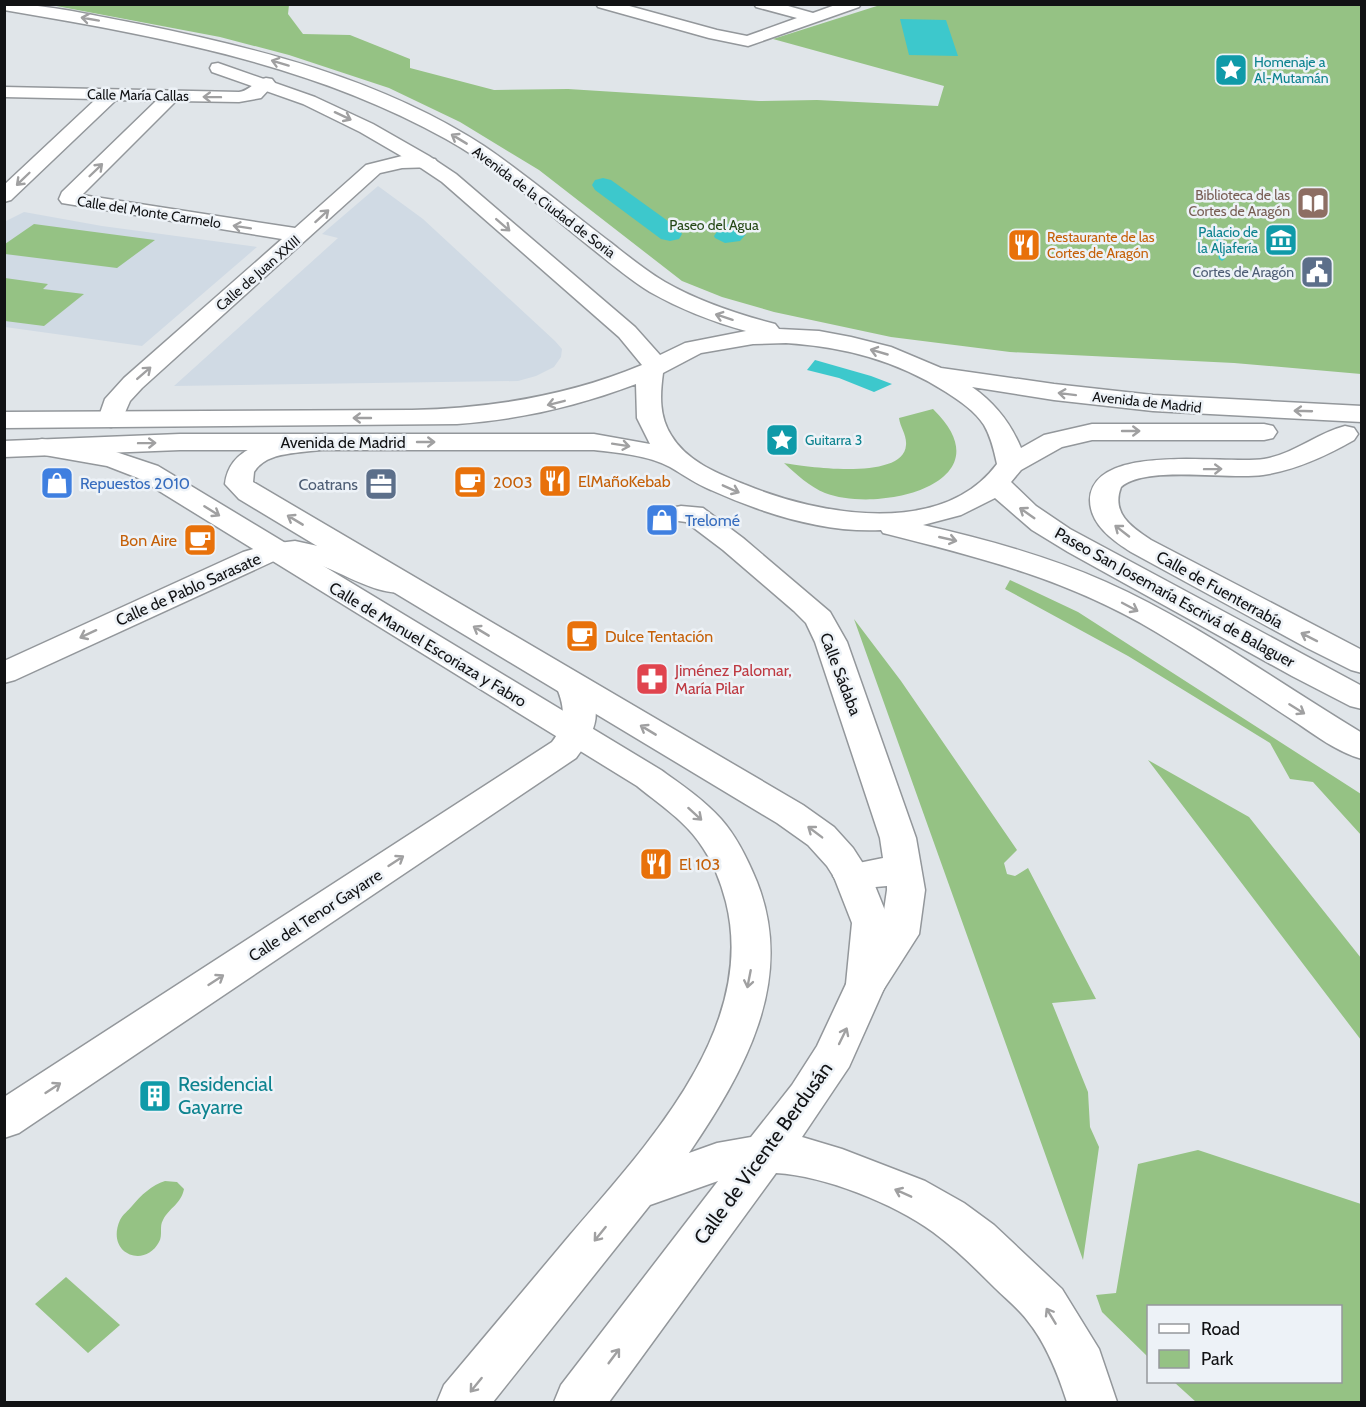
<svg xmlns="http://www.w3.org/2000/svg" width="1366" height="1407" viewBox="0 0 1366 1407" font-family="Cabin,sans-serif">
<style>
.built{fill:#d0dae4}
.green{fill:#95c284}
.water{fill:#3dc8cc}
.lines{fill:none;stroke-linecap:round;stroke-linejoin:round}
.stream{fill:#3dc8cc;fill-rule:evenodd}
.canal{fill:#3dc8cc;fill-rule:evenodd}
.street-casing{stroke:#93979b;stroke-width:3}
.secondary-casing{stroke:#93979b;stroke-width:3}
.primary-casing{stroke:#93979b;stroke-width:3}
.street{fill:#fff;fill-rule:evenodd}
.secondary{fill:#fff;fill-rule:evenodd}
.primary{fill:#fff;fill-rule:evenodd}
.oneway{stroke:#a0a0a1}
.labels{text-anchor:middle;stroke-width:5;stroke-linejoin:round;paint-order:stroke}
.far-culture-label{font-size:14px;fill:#0d838f;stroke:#edf2f7;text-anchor:start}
.far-street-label{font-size:14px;fill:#111214;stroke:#edf2f7}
.far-education-label{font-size:14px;fill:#785e54;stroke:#edf2f7;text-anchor:end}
.far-park-label{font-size:14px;fill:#254816;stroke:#edf2f7}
.far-food-label{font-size:14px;fill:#c56008;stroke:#edf2f7;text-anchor:start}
.far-service-label{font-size:14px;fill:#4e5e75;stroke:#edf2f7;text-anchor:end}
.street-label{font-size:16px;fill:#111214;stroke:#edf2f7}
.food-label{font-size:16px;fill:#c56008;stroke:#edf2f7;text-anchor:start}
.shop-label{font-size:16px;fill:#366cbe;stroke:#edf2f7;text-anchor:start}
.service-label{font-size:16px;fill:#4e5e75;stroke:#edf2f7;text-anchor:end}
.health-label{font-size:16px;fill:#be3a42;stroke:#edf2f7;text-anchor:start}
.near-culture-label{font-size:20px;fill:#0d838f;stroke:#edf2f7;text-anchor:start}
.near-street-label{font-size:20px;fill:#111214;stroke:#edf2f7}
</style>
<rect width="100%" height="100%" fill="#e0e5e9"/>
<!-- built -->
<path class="built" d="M378 186 423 219 555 341 562 349 561 357 554 367 536 376 518 381 174 386 338 238 322 234Z
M24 212 102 226 257 247 142 346 5 327 4 222Z"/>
<!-- green -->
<path class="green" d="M51 5H289L288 14 303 34 350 35 410 59V68L494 90 568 89 759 101 817 100 938 106 944 86 773 39 880 5H1361V374L1234 363 1010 352 891 337 774 312 722 297 682 281 539 170 460 122 389 88 289 55 220 37Z
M34 224 155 240 117 268 5 254V244Z
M5 278 48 284 43 289 84 294 44 326 5 321Z
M933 409C1009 483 880 514 825 493 810 487 796 474 784 463 806 467 904 481 906 445 907 435 900 427 899 418Z
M1010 580 1078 612 1361 794V835L1313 782 1290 779 1270 743 1128 656 1005 589Z
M854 619 901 681 1017 850 1004 863 1007 874 1015 876 1028 868 1096 999 1052 1003 1088 1092 1090 1127 1099 1147 1083 1260Z
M1148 760 1249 817 1361 958V1040Z
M1198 1150 1361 1204V1402H1196L1174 1382H1340V1306H1148V1357L1102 1312 1096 1295 1116 1293 1138 1164Z
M165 1181 177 1182 184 1189C181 1204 169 1208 163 1220 159 1226 163 1235 159 1242 145 1269 105 1254 120 1220 123 1214 128 1211 132 1206 141 1195 152 1185 165 1181Z
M66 1277 120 1325 88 1353 35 1304Z"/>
<!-- water -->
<path class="water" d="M900 19 946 20 958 56 909 55Z
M729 224 745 227 746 234 740 241 725 243 715 238 714 236 721 226Z
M815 360 871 376 892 384 874 392 839 378 807 370Z"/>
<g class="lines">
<!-- stream -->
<path class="stream" d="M1217 228 1220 230 1225 259 1222 261 1219 259 1214 230Z"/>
<!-- canal -->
<path class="canal" d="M603 178 611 180 679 229 682 234 679 239 670 241 661 239 595 190 592 185 595 180Z"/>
<!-- street casing -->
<g class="street-casing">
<path id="street" d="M596 4H622L717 30 747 36 797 18 756 7 754 4H781L813 13 838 4H861L859 7 748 46 709 38 598 7Z
M266 78 272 79 275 83 261 98 239 102 176 101 82 195 295 228 366 165 402 156 435 159 438 163 435 167 402 168 380 173 142 388 130 401 120 424 111 427 102 424 98 419 105 399 124 378 282 239 62 203 59 199 62 192 156 101 116 100 11 200 4 202V185L96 99 4 97V87L239 92C251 90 255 80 266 78Z
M1345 426 1354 428 1358 434 1354 440C1326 456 1296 470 1263 475 1228 480 1146 465 1121 487 1111 513 1131 527 1151 540L1362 650V673L1351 670 1307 648 1131 552C1112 540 1090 524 1090 500 1092 441 1226 465 1264 459 1294 454 1317 433 1345 426Z
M681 506 703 508 743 538 830 612 847 642 916 838 925 890 919 934 880 995 866 999 852 995 846 984 881 931 887 890V886L852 889 839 885 833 876 839 867 883 858 880 838 815 642 806 623 794 611 723 550 686 522 671 520 667 514 671 508Z
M295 541 327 548 410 579 414 585 410 591C376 600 335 565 302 560 293 558 283 559 274 561L15 680 4 683V661L243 552 270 544Z
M571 674 582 677C604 710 598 728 576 758L19 1133 4 1138V1097L552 742C567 723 565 705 555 684L560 677Z"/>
</g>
<!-- secondary casing -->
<g class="secondary-casing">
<path id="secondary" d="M315 435 324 437 328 443 324 449C303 454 267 450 254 472L253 482 803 805 834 827 853 848 871 876 890 923 886 984 849 1067 802 1137 842 1149 925 1181 964 1203 994 1225 1062 1289 1099 1349 1117 1402H1067C1058 1374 1046 1343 1027 1320 1018 1308 1005 1298 995 1288 975 1268 956 1249 933 1232 893 1203 825 1176 776 1173L609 1402H554L561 1385 718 1181 650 1205 493 1402H437L444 1385C486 1335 528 1285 570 1235 646 1146 758 1029 726 902 721 883 714 864 703 848 687 822 660 805 637 786L138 478 107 466 33 453 29 447 33 441 42 439 113 451 158 466 661 770C682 785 704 800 721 819 737 837 748 860 757 882 796 981 744 1072 689 1153L717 1143 751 1137 792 1085 817 1046 846 984 852 923 834 877 827 866 808 845 777 823 239 499 225 484C230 441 281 439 315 435Z"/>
</g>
<!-- primary casing -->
<g class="primary-casing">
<path id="primary" d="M4 4C49 4 95 16 139 24 257 48 381 79 484 146 528 176 568 210 610 242 628 256 646 271 665 282 700 302 737 314 775 324L779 329 819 331 851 337 891 347 941 368 1054 384 1153 395 1362 406V422L1153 411 1054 400 972 387C995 403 1010 422 1021 448L1044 435 1092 424H1264L1273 426 1277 432 1273 438 1264 440H1092L1062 447 1021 470 1011 482 1036 506 1070 529 1362 686V709L1350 706 1292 676 1068 552 1032 530 995 498 961 515 923 525C985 539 1047 556 1106 582 1196 622 1277 682 1362 733V759C1337 752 1315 735 1294 721 1248 691 1203 660 1156 632 1067 579 982 558 883 533L881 530C825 533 762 513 711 490 696 484 684 475 670 467 648 455 619 453 594 450H180L4 457V441L180 434H594L650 444 637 418 636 384C578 406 518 420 457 424L4 428V412L412 410C492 408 568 396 642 365L619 337 442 182 415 164 360 132 303 104 212 72 210 68 212 64 218 63 315 97 373 124 429 156 456 174 635 327 660 355 685 343 746 331C713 322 680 309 650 292 632 281 615 267 599 254 549 215 502 170 446 139 310 63 157 36 4 10ZM786 343C844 347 896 360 946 392 960 401 975 411 984 425 991 437 994 450 997 464 942 538 819 515 746 485 719 474 687 462 671 435 659 416 660 395 663 373L701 353 753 344Z"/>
</g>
<!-- street -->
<use href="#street" class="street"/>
<!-- secondary -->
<use href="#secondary" class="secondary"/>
<!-- primary -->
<use href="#primary" class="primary"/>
</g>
<!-- one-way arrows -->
<defs><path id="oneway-shaft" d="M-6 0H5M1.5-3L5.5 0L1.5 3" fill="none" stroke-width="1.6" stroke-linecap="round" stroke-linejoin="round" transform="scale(1.5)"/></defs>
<g class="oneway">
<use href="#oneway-shaft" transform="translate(90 19) rotate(-170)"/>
<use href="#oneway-shaft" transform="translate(280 63) rotate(-163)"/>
<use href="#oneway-shaft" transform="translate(212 97) rotate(-179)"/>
<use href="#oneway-shaft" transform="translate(343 116) rotate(25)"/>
<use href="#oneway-shaft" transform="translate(459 139) rotate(-149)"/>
<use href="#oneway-shaft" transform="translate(96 170) rotate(-44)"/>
<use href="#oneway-shaft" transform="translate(23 179) rotate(136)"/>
<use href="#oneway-shaft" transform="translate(322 216) rotate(-42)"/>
<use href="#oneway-shaft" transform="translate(503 225) rotate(41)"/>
<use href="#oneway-shaft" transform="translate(242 227) rotate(-171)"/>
<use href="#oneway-shaft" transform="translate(724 317) rotate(-162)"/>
<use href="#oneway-shaft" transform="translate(879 352) rotate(-164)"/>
<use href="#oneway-shaft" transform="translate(144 373) rotate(-41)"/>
<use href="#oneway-shaft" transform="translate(1067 394) rotate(-173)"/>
<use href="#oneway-shaft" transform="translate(556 403) rotate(166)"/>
<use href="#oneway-shaft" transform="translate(1303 411) rotate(-178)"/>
<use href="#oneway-shaft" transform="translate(362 418) rotate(180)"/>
<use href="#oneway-shaft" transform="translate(1131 431)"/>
<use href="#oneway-shaft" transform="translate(426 442)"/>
<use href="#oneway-shaft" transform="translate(147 443) rotate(-1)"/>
<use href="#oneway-shaft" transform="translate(621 445) rotate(9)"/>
<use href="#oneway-shaft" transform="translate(1213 469) rotate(-1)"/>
<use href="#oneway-shaft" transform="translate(731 489) rotate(24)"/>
<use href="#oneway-shaft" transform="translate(212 511) rotate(32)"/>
<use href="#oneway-shaft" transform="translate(1027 513) rotate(-145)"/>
<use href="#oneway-shaft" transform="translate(295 520) rotate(-149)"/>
<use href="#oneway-shaft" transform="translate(1122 531) rotate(-142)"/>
<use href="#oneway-shaft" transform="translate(948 539) rotate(13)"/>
<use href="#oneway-shaft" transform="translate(1130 607) rotate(28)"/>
<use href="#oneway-shaft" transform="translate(481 631) rotate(-149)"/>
<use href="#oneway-shaft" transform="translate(88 634) rotate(155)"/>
<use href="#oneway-shaft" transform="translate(1309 637) rotate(-153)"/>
<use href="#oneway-shaft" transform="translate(1297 709) rotate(32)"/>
<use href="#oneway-shaft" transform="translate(648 730) rotate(-149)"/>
<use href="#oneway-shaft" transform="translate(695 814) rotate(42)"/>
<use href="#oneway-shaft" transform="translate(815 832) rotate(-143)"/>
<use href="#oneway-shaft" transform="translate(396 861) rotate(-33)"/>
<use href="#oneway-shaft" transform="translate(749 979) rotate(101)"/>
<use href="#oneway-shaft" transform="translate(216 980) rotate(-33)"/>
<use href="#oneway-shaft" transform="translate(843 1036) rotate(-64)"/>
<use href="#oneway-shaft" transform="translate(53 1088) rotate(-33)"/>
<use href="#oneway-shaft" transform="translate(903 1193) rotate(-156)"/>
<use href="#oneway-shaft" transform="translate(600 1234) rotate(129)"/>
<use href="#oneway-shaft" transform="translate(1051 1316) rotate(-121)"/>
<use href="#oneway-shaft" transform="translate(614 1356) rotate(-53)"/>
<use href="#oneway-shaft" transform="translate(476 1385) rotate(129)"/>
</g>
<!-- icons -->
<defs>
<g id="sight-square" transform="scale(1.725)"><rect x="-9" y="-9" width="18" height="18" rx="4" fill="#0f9aa8" stroke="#edf2f7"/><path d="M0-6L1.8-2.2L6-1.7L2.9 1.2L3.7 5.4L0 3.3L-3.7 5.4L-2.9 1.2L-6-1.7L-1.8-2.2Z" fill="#fff"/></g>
<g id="library-square" transform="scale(1.725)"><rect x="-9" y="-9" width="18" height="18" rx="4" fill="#8d6e63" stroke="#edf2f7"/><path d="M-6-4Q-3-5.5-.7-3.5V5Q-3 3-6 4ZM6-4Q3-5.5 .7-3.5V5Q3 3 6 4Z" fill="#fff"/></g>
<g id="museum-square" transform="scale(1.725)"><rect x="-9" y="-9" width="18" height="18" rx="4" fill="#0f9aa8" stroke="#edf2f7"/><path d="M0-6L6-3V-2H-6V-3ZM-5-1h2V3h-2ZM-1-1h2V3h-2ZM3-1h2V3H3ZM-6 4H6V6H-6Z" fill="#fff"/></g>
<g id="restaurant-square" transform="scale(1.725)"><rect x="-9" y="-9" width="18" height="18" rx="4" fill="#e8710a" stroke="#edf2f7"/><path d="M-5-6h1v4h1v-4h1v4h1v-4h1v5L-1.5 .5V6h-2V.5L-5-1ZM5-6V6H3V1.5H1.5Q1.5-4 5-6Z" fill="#fff"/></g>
<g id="civic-square" transform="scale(1.725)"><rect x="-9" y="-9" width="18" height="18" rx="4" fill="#5c6f8a" stroke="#edf2f7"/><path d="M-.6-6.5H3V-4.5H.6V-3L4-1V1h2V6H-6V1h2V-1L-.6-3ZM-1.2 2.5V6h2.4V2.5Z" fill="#fff"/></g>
<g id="cafe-square" transform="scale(1.725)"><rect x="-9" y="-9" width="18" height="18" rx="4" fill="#e8710a" stroke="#edf2f7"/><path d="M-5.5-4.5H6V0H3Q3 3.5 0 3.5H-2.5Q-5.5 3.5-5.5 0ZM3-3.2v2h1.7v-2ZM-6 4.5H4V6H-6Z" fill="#fff"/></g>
<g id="shop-square" transform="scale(1.725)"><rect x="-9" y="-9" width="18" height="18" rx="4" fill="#3f7fe0" stroke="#edf2f7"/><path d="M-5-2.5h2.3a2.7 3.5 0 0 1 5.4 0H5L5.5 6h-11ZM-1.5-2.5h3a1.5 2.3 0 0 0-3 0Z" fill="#fff"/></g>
<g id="office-square" transform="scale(1.725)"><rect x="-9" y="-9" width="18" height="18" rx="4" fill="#5c6f8a" stroke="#edf2f7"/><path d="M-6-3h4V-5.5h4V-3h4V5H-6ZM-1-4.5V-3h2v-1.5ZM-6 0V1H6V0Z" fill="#fff"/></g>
<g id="pharmacy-square" transform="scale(1.725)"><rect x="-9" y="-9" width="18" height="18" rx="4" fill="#e0444e" stroke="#edf2f7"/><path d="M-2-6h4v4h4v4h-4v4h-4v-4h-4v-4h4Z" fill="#fff"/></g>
<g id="building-square" transform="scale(1.725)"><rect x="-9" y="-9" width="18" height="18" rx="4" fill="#0f9aa8" stroke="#edf2f7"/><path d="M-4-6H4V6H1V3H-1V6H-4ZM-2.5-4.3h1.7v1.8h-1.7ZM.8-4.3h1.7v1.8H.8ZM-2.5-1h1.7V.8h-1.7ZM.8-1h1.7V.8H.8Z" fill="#fff"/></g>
</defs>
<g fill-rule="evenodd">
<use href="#sight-square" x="1231" y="70"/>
<use href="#library-square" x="1313" y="203"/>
<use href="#museum-square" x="1281" y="240"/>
<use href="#restaurant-square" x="1024" y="245"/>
<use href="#civic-square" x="1317" y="272"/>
<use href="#sight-square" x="782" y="440"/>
<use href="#restaurant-square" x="555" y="481"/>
<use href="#cafe-square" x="470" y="482"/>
<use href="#shop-square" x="57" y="483"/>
<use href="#office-square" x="381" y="484"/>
<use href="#shop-square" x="662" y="520"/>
<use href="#cafe-square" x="200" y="540"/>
<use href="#cafe-square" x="582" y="636"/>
<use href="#pharmacy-square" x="652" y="679"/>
<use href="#restaurant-square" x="656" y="864"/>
<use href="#building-square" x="155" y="1096"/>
</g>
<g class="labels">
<!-- far-culture labels -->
<g class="far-culture-label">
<text x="1254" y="67">Homenaje a<tspan x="1254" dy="16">Al-Mutamán</tspan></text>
<text x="1258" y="237" text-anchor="end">Palacio de<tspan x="1258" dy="16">la Aljafería</tspan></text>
<text x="805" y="445">Guitarra 3</text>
</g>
<!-- far-street labels -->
<g class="far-street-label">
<text transform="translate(138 95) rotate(1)" y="5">Calle María Callas</text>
<text transform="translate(544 202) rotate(37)" y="5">Avenida de la Ciudad de Soria</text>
<text transform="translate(149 212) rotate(9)" y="5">Calle del Monte Carmelo</text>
<text transform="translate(258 273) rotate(-41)" y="5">Calle de Juan XXIII</text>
<text transform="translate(1147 402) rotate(6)" y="5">Avenida de Madrid</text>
</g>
<!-- far-education labels -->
<g class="far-education-label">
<text x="1290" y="200">Biblioteca de las<tspan x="1290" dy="16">Cortes de Aragón</tspan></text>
</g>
<!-- far-park labels -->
<g class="far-park-label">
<text x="714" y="230">Paseo del Agua</text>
</g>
<!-- far-food labels -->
<g class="far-food-label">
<text x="1047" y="242">Restaurante de las<tspan x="1047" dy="16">Cortes de Aragón</tspan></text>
</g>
<!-- far-service labels -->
<g class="far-service-label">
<text x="1294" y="277">Cortes de Aragón</text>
</g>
<!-- street labels -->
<g class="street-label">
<text x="343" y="448">Avenida de Madrid</text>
<text transform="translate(188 589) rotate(-24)" y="6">Calle de Pablo Sarasate</text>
<text transform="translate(1220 589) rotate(29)" y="6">Calle de Fuenterrabía</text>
<text transform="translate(1175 597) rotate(29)" y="6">Paseo San Josemaría Escrivá de Balaguer</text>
<text transform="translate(428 644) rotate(31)" y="6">Calle de Manuel Escoriaza y Fabro</text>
<text transform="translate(841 674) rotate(69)" y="6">Calle Sádaba</text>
<text transform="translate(315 915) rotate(-33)" y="6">Calle del Tenor Gayarre</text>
</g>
<!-- food labels -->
<g class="food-label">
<text x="578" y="487">ElMañoKebab</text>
<text x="493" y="488">2003</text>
<text x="177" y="546" text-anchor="end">Bon Aire</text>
<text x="605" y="642">Dulce Tentación</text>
<text x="679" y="870">El 103</text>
</g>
<!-- shop labels -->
<g class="shop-label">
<text x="80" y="489">Repuestos 2010</text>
<text x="685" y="526">Trelomé</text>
</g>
<!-- service labels -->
<g class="service-label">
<text x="358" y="490">Coatrans</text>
</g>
<!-- health labels -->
<g class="health-label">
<text x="675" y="676">Jiménez Palomar,<tspan x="675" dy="18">María Pilar</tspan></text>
</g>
<!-- near-culture labels -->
<g class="near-culture-label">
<text x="178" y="1091">Residencial<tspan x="178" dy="23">Gayarre</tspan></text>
</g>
<!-- near-street labels -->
<g class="near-street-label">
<text transform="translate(763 1153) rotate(-54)" y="7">Calle de Vicente Berdusán</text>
</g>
</g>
<!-- border -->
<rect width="1366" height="1407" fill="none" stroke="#111214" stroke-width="12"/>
<!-- legend -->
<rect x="1147" y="1305" width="195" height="78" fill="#edf2f7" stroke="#95989c" stroke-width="1.5"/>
<rect x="1159" y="1324" width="30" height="9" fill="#ffffff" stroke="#95989c" stroke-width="1.5"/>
<text x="1201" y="1335" font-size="18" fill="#111214">Road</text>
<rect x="1159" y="1350" width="30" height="18" fill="#95c284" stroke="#95989c" stroke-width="1.5"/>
<text x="1201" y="1365" font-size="18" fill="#111214">Park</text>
</svg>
